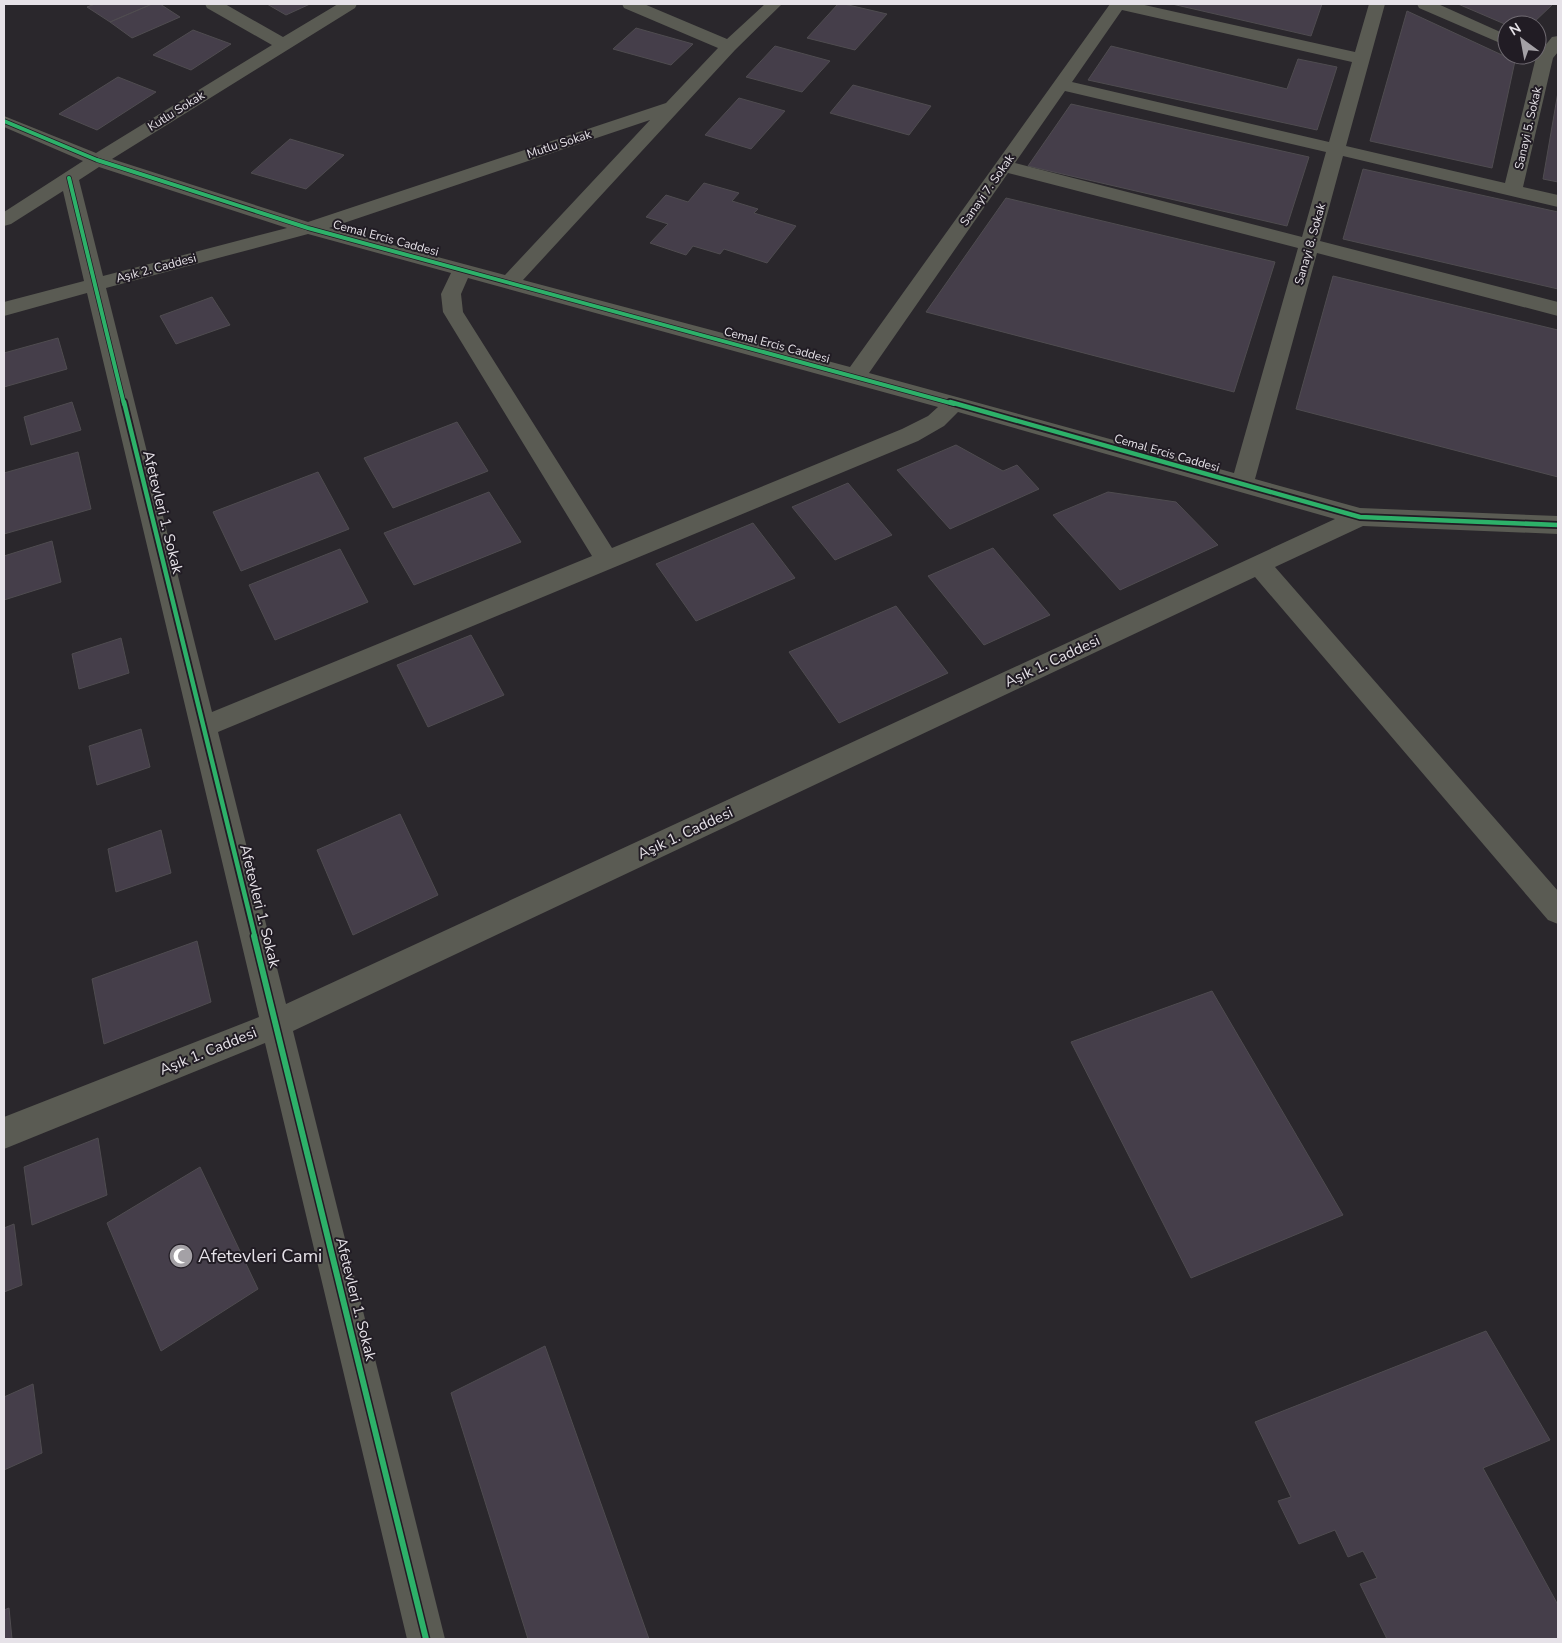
<svg xmlns="http://www.w3.org/2000/svg" width="1562" height="1643" viewBox="0 0 1562 1643" font-family="'Nunito Sans',sans-serif">
<style>
.building{fill:#453e4a;stroke:#4f4c50}
.lines{fill:none;stroke-linecap:round;stroke-linejoin:round}
.minor{fill:#5a5b53;fill-rule:evenodd}
.cycleway-far2-casing{stroke:#211c24;stroke-width:5.5}
.cycleway-far1-casing{stroke:#211c24;stroke-width:8}
.cycleway-casing{stroke:#211c24;stroke-width:9}
.cycleway-far2{stroke:#2db169;stroke-width:4}
.cycleway-far1{stroke:#2db169;stroke-width:4.5}
.cycleway{stroke:#2db169;stroke-width:6}
.labels{text-anchor:middle;stroke-width:4;stroke-linejoin:round;paint-order:stroke}
.far-street-label{font-size:12px;fill:#e6e2e8;stroke:#211c24}
.street-label{font-size:15px;fill:#e6e2e8;stroke:#211c24}
.near-poi-label{font-size:18px;fill:#e6e2e8;stroke:#211c24;text-anchor:start}
</style>
<rect width="100%" height="100%" fill="#2a272c"/>
<!-- building -->
<path class="building" d="M95 4H152L110 22 87 7Z
M152 4H160L180 17 132 38 110 22Z
M267 4H310L286 15Z
M838 4H844L887 14 855 50 807 38Z
M1172 4H1322L1311 36Z
M1458 4H1553L1531 25H1507Z
M1407 11 1515 61 1492 168 1370 141Z
M636 28 693 44 671 65 613 49Z
M193 30 231 44 191 70 153 55Z
M775 46 830 61 802 92 746 77Z
M1111 46 1287 89 1298 59 1337 67 1317 130 1088 80Z
M118 77 156 92 97 130 59 114Z
M853 85 931 106 909 135 830 113Z
M1558 92V182L1543 179Z
M739 98 785 111 751 149 705 135Z
M1071 104 1309 157 1287 226 1028 166Z
M290 139 344 155 306 189 251 173Z
M1363 169 1558 212V289L1343 239Z
M704 183 739 193 732 201 758 209 754 213 796 226 767 263 724 249 720 254 693 246 686 255 650 243 668 224 646 217 666 195 688 202Z
M1006 198 1275 262 1234 392 926 312Z
M1333 276 1558 330V477L1296 409Z
M212 297 230 325 176 344 160 316Z
M58 338 67 369 4 387V353Z
M72 402 81 430 31 445 24 417Z
M457 422 488 471 393 508 364 458Z
M956 445 1003 471 1017 465 1039 489 950 529 897 470Z
M78 452 91 509 4 534V473Z
M318 472 349 529 241 571 213 512Z
M848 483 892 535 835 560 792 507Z
M489 492 521 542 414 585 384 533Z
M1108 492 1176 502 1218 545 1120 590 1053 515Z
M753 523 795 578 696 621 656 564Z
M52 541 61 582 4 600V556Z
M993 548 1050 615 984 645 928 576Z
M340 549 368 602 275 640 249 585Z
M896 606 948 673 839 723 789 652Z
M471 635 504 695 428 727 397 665Z
M121 638 129 673 79 689 72 654Z
M141 729 150 767 97 785 89 746Z
M400 814 438 895 353 935 317 850Z
M161 830 171 873 116 892 108 849Z
M197 941 211 1002 104 1044 92 979Z
M1212 991 1343 1215 1191 1278 1071 1042Z
M98 1138 107 1195 32 1225 24 1167Z
M200 1167 258 1289 161 1351 107 1223Z
M14 1224 22 1285 4 1292V1228Z
M1486 1331 1550 1440 1483 1468 1558 1605V1639H1387L1360 1584 1377 1578 1363 1551 1348 1557 1335 1530 1299 1544 1278 1501 1291 1497 1255 1422Z
M545 1346 649 1639H528L451 1393Z
M33 1384 42 1453 4 1470V1397Z
M9 1608 12 1639H4V1610Z"/>
<g class="lines">
<!-- minor -->
<path class="minor" d="M205 4H225L283 37 338 4H357L355 8 112 159 308 222 666 103 718 48 624 8 622 4H644L727 39 765 4H782L735 50 523 280 850 367 1110 4H1140L1355 52 1369 4H1385L1346 146 1505 183 1536 57 1552 37 1558 36V52L1553 58 1523 187 1558 195V207L1343 156 1320 241 1558 302V316L1317 253 1255 479 1360 508 1558 516V534L1363 526 1275 567 1558 891V924L1548 920 1255 577 293 1031 445 1639H407L265 1043 4 1149V1117L259 1017 87 293 4 316V302L84 281 63 191 11 224 4 226V212L83 161 4 127V116L96 153 272 45 207 8ZM1122 10 1352 62 1329 142 1072 82ZM1065 91 1326 152 1302 237 1015 163ZM650 120 505 275 329 228ZM99 167 287 228 103 276 79 180ZM1008 173 1298 248 1234 473 869 373ZM308 234 451 273 441 294 443 312 592 556 212 712 106 288ZM468 278 938 407 928 416 902 429 612 548 463 312 461 294ZM958 412 1335 519 286 1004 218 732 918 441 944 426Z
M1417 4H1438L1507 35V46L1419 8Z"/>
<!-- cycleway-far2 casing -->
<g class="cycleway-far2-casing">
<path id="cycleway-far2" d="M4 121 97 160 308 228 954 404
M69 178 124 404"/>
</g>
<!-- cycleway-far1 casing -->
<g class="cycleway-far1-casing">
<path id="cycleway-far1" d="M124 402 255 937
M950 402 1360 517 1558 525"/>
</g>
<!-- cycleway casing -->
<g class="cycleway-casing">
<path id="cycleway" d="M254 936 426 1639"/>
</g>
<!-- cycleway-far2 -->
<use href="#cycleway-far2" class="cycleway-far2"/>
<!-- cycleway-far1 -->
<use href="#cycleway-far1" class="cycleway-far1"/>
<!-- cycleway -->
<use href="#cycleway" class="cycleway"/>
</g>
<!-- icons -->
<defs>
<g id="mosque-disc" transform="scale(1.25)"><circle r="9.5" fill="#a4a1a6" stroke="#211c24"/><path d="M3.5-4.9A6 6 0 1 0 3.5 4.9A5 5 0 1 1 3.5-4.9Z" fill="#fff"/></g>
</defs>
<g fill-rule="evenodd">
<use href="#mosque-disc" x="181" y="1256"/>
</g>
<g class="labels">
<!-- far-street labels -->
<g class="far-street-label">
<text transform="translate(176 111) rotate(-32)" y="4">Kutlu Sokak</text>
<text transform="translate(1528 128) rotate(-77)" y="4">Sanayi 5. Sokak</text>
<text transform="translate(559 144) rotate(-18)" y="4">Mutlu Sokak</text>
<text transform="translate(987 190) rotate(-55)" y="4">Sanayi 7. Sokak</text>
<text transform="translate(386 238) rotate(15)" y="4">Cemal Ercis Caddesi</text>
<text transform="translate(1310 244) rotate(-74)" y="4">Sanayi 8. Sokak</text>
<text transform="translate(156 268) rotate(-15)" y="4">Aşık 2. Caddesi</text>
<text transform="translate(777 345) rotate(15)" y="4">Cemal Ercis Caddesi</text>
<text transform="translate(1167 453) rotate(16)" y="4">Cemal Ercis Caddesi</text>
</g>
<!-- street labels -->
<g class="street-label">
<text transform="translate(163 512) rotate(76)" y="5">Afetevleri 1. Sokak</text>
<text transform="translate(1052 661) rotate(-25)" y="5">Aşık 1. Caddesi</text>
<text transform="translate(685 833) rotate(-25)" y="5">Aşık 1. Caddesi</text>
<text transform="translate(260 906) rotate(76)" y="5">Afetevleri 1. Sokak</text>
<text transform="translate(208 1051) rotate(-22)" y="5">Aşık 1. Caddesi</text>
<text transform="translate(356 1299) rotate(76)" y="5">Afetevleri 1. Sokak</text>
</g>
<!-- near-poi labels -->
<g class="near-poi-label">
<text x="198" y="1262">Afetevleri Cami</text>
</g>
</g>
<!-- border -->
<rect width="1562" height="1643" fill="none" stroke="#e6e2e8" stroke-width="10"/>
<!-- north arrow -->
<g transform="translate(1522 40) rotate(328)"><circle r="24" fill="#211c24" stroke="#706b72"/>
<path d="M0-4L9 19L0 12L-9 19Z" fill="#a4a1a6"/>
<text y="-8" font-size="14" font-weight="bold" text-anchor="middle" fill="#e6e2e8">N</text>
</g>
</svg>
